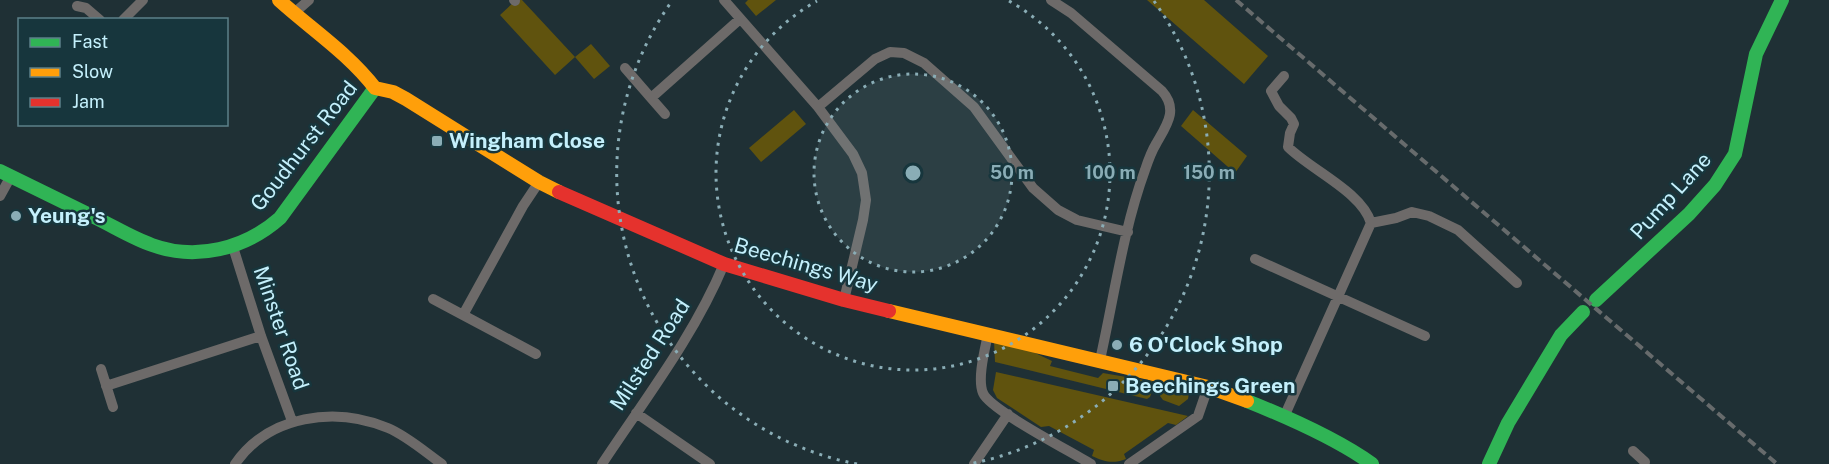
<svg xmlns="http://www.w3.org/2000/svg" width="1829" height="464" viewBox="0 0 1829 464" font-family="'Public Sans',sans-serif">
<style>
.green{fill:#60530e}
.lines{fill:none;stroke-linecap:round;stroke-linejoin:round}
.street{stroke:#6d6a69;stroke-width:10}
.fast{stroke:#30b455;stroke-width:14}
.slow{stroke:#ff9f0a;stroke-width:14}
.jam{stroke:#e5322d;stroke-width:14}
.rail{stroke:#676b6c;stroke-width:4;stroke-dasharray:9 4.5;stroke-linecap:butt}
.ring{fill:none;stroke:#8aadb6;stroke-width:3;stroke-dasharray:3 6}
.poi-dot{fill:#8aadb6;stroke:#17363d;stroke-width:2}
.labels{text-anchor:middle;stroke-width:5;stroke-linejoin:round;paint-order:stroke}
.poi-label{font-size:21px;font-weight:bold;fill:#c4f0fc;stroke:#17363d;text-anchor:start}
.street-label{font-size:21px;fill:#c4f0fc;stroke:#17363d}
.centre{fill:#8aadb6;stroke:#17363d;stroke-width:3}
.ring-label{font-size:18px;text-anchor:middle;font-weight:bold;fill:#8aadb6;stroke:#17363d;stroke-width:5;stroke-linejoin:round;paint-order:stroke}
</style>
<rect width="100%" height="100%" fill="#1f3035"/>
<!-- green -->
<path class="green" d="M516 0H522L575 57 591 44 610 66 594 79 575 57 555 75 500 15Z
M748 0H776L756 16 745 3Z
M1147 0H1204L1268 56 1244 84Z
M794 110 806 124 761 162 749 148Z
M1193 110 1247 156 1235 173 1181 126Z
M994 341 1031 351 1052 361 1050 366 1098 378 1103 373 1155 382 1150 397 1147 399 995 362Z
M996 372 1188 416 1176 425 1168 423 1124 454 1126 459C1113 464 1105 462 1092 456L1094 450 1049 426 1041 427 997 398 993 390Z
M1164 383 1188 390 1189 393 1188 399 1179 406 1163 400 1160 396Z"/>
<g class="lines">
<!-- street -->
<path class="street" d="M514 0 515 1
M724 0 818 107 853 154 862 173 866 200 863 220 844 300
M1051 0 1071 13 1162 91C1179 110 1166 126 1156 144 1151 152 1148 161 1145 170 1123 230 1114 298 1100 360
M77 6 86 8 100 20
M293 14 309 0
M123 20 143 0
M625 68 651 98 740 19
M1284 76 1271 91 1279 106 1291 118 1294 124 1290 133 1288 147C1311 170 1362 192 1371 223
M651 98 665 114
M818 107 875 59 890 52 904 53 924 63 974 107 1033 188 1058 210 1077 220 1128 232
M0 196 11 176
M1371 223 1396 218 1412 212 1429 216 1458 230 1517 283
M233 247 261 336 292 421
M1255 259 1425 336
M433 299 463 315
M988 334C985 349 977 379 983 393 990 410 1072 452 1091 464
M536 354 463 315 523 206 539 182
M101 369 113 407
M106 386 261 336
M636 413 710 464
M1284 417 1371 223
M1633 451 1645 462
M235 464C269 415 335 406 388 428 407 436 425 452 442 464
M602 464C645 399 694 336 724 264
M974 464 1008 414
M1129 464 1198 416 1208 387"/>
<!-- fast -->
<path class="fast" d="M0 171C31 186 63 202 94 217 113 226 132 238 152 245 196 261 245 249 280 218L375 88
M1596 300 1689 214 1715 185 1735 154 1756 54 1782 0
M1247 401C1287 417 1337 439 1372 464
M1489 464 1508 423 1561 335 1583 312"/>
<!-- slow -->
<path class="slow" d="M279 0C311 29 348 53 375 88L393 92 406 99 539 182 559 192
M889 311 1208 387 1247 401"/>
<!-- jam -->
<path class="jam" d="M559 192 724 264 844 300 889 311"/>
<!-- rail -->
<path class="rail" d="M1236 0 1777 464"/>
</g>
<!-- distance rings -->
<circle cx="913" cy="173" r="99" fill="#8aadb6" fill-opacity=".12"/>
<g class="ring">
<circle cx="913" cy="173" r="99"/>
<path d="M1009 1A197 197 0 1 1 817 1"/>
<path d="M857 464A296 296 0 0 1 672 1M1154 1A296 296 0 0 1 969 464"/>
</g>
<!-- markers -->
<g class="poi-dot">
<rect x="431" y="135" width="12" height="12" rx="3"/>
<circle cx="16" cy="216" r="6"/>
<circle cx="1117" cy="345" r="6"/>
<rect x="1107" y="380" width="12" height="12" rx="3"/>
</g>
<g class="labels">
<!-- poi labels -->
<g class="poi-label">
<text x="449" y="148">Wingham Close</text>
<text x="28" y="223">Yeung's</text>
<text x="1129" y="352">6 O'Clock Shop</text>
<text x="1125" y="393">Beechings Green</text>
</g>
<!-- street labels -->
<g class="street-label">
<text transform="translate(304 146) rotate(-52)" y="7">Goudhurst Road</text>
<text transform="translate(1671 196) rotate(-48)" y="7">Pump Lane</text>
<text transform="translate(806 265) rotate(16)" y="7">Beechings Way</text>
<text transform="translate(281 328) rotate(71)" y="7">Minster Road</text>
<text transform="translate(650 355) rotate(-57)" y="7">Milsted Road</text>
</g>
</g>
<circle cx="913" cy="173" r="9" class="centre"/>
<g class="ring-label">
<text x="1012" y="179">50 m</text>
<text x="1110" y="179">100 m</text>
<text x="1209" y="179">150 m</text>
</g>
<!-- legend -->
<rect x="18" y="18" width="210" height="108" fill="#17363d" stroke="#5c8089" stroke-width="1.5"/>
<rect x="30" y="38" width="30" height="9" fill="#30b455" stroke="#5c8089" stroke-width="1.5"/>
<text x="72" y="48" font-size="18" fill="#c4f0fc">Fast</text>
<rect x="30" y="68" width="30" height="9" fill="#ff9f0a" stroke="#5c8089" stroke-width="1.5"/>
<text x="72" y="78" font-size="18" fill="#c4f0fc">Slow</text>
<rect x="30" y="98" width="30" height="9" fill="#e5322d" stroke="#5c8089" stroke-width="1.5"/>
<text x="72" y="108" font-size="18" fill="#c4f0fc">Jam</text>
</svg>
